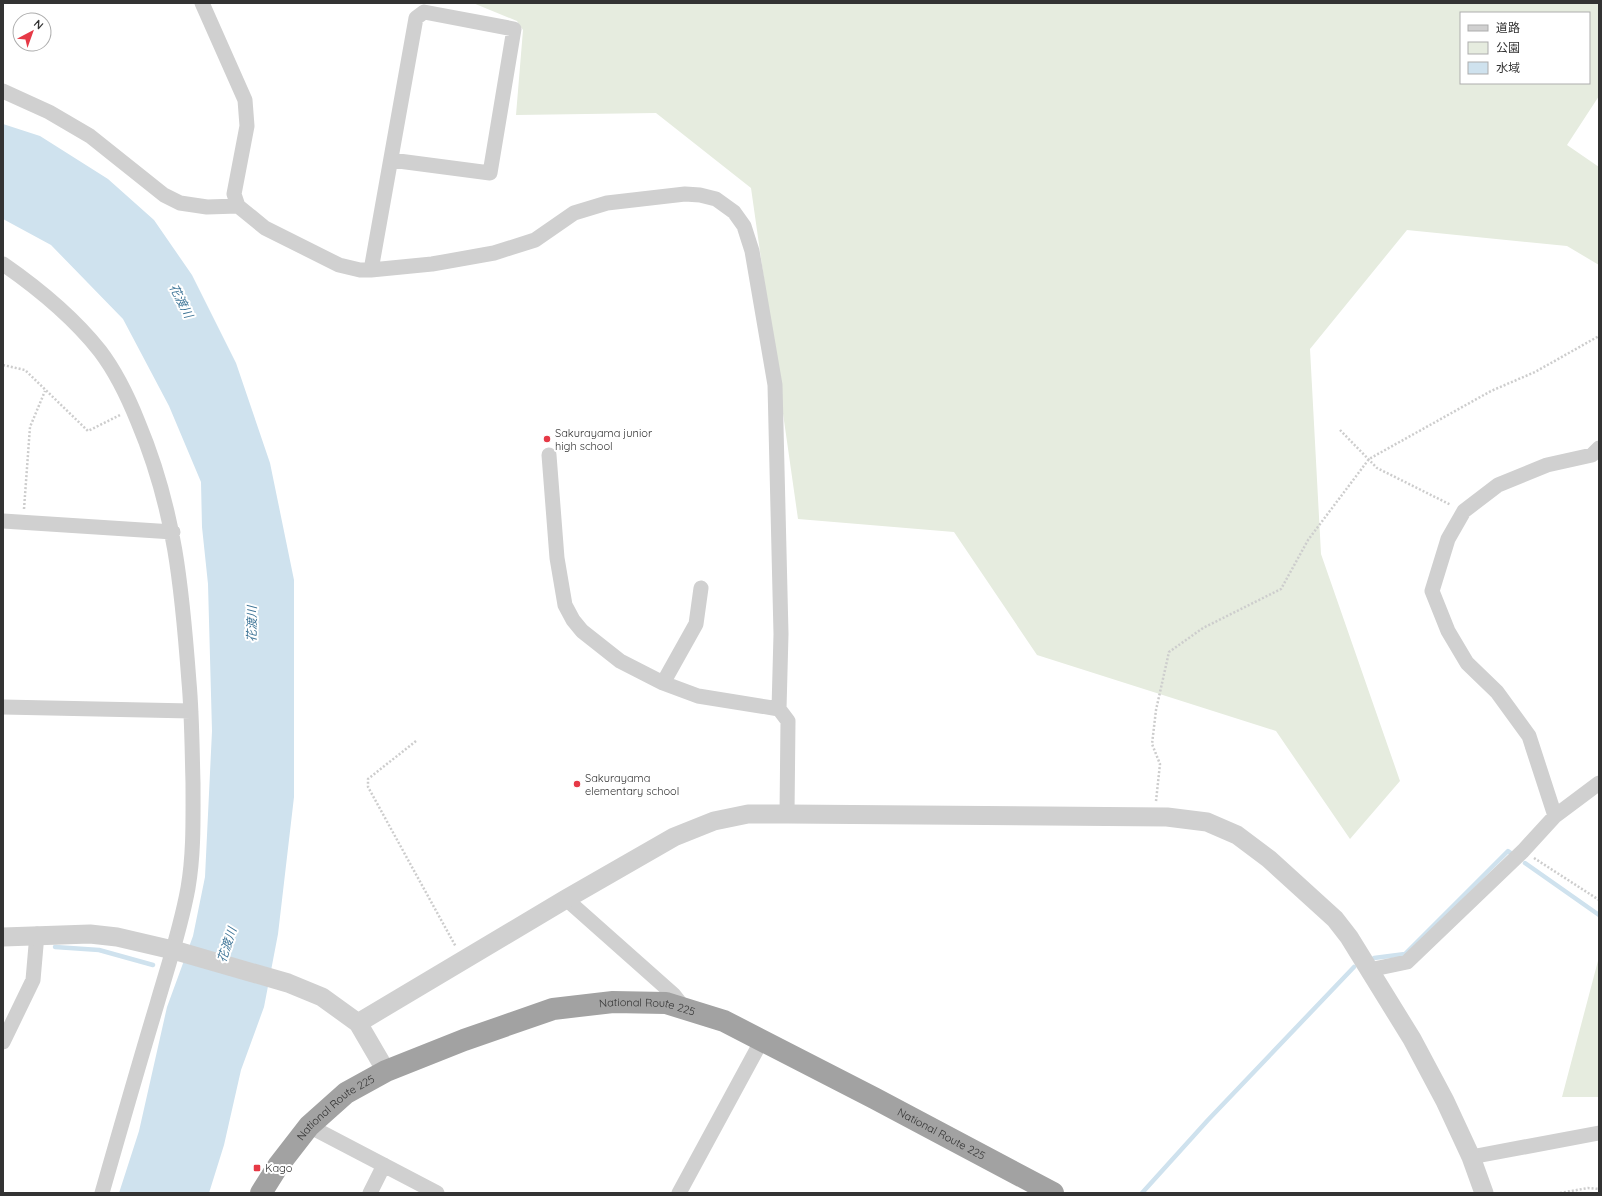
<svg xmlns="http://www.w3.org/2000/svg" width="1602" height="1196" viewBox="0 0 1602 1196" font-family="Quicksand,'Noto Sans JP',sans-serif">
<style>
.green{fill:#e6ecdf;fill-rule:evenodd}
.water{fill:#cfe2ee}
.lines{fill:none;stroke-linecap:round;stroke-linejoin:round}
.stream{stroke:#cfe2ee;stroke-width:4.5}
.path{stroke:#cdcdcd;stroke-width:2.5;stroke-dasharray:2 2;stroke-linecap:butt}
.minor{stroke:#d0d0d0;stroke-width:15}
.tertiary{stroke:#d0d0d0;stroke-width:19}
.trunk{stroke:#a2a2a2;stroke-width:22}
.poi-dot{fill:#e63946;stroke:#fff;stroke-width:1.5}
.labels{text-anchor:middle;stroke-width:4;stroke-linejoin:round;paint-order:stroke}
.poi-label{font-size:11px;fill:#333;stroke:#fff;text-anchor:start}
.street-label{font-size:11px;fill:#333;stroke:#fff}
.water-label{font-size:12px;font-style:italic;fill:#3f7597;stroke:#fff}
</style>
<rect width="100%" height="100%" fill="#fff"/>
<!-- green -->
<path class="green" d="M473 3H1599V96L1567 145 1599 167V265L1567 246 1407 230 1310 349 1321 554 1400 781 1350 839 1276 731 1037 655 954 532 798 519 751 188 656 113 516 115 523 30 517 21ZM1461 13H1589V83H1461Z
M1599 957V1097H1562Z"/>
<!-- water -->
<path class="water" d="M3 124 40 136 108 179 154 220 192 275 236 363 270 463 294 580V797L278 934 264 1007 241 1070 224 1145 209 1193H119L139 1131 167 1007 193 936 205 877 212 731 208 584 202 527 201 482 169 406 123 319 51 245 3 219Z"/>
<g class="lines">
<!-- stream -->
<path class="stream" d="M1525 863 1599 915
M55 947 99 950 153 965
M1374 958 1405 954 1508 851 1511 853
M1142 1193 1208 1120 1354 967"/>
<!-- path -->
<path class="path" d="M3 365 25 370 88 431 120 415
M1340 430 1377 468 1451 505
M24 509 30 427 45 391
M416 741 368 779V787L456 947
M1156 801 1160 764 1152 744 1156 710 1169 652 1203 628 1281 589 1308 540 1369 459 1491 391 1535 372 1599 336
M1534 858 1599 900
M1560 1193 1588 1188 1599 1189"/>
<!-- minor -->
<path class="minor" d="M202 3 245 100 247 126 234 194 238 206 265 228 339 265 360 270H371L432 264 494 253 535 240 574 213 607 203 685 194 700 195 716 199 734 212 744 226 752 251 775 385 781 634 779 709 788 721 787 814
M3 91 49 112 90 136 164 195 180 203 207 207 238 206
M3 264C39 289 73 317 100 351 116 372 128 397 138 422 175 510 182 588 189 682 192 715 192 749 193 783 193 818 194 853 188 888 181 927 168 966 157 1004 138 1067 120 1130 102 1193
M371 270 416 18 424 12 514 29 490 173 391 160
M549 455 557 558 565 605 573 620 582 631 620 661 663 683 698 696 779 709
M3 521 173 532
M663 683 696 624 701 588
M3 707 191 711
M1555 816 1529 736 1497 692 1467 663 1448 631 1432 591 1448 539 1464 511 1498 485 1547 465 1592 455 1599 448
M566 899 673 994 684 1008
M1369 970 1407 962 1523 851 1555 816 1599 783
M3 1042 33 980 37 934
M309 1126 437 1193
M1471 1157 1599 1133
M370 1193 384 1165
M679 1193 762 1040"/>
<!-- tertiary -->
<path class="tertiary" d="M3 937 90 934 117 937 177 951 288 983 322 997 358 1023 386 1071
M358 1023 566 899 674 837 714 821 748 814H787L1167 817 1207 822 1237 835 1269 859 1335 919 1349 937 1412 1039 1445 1101 1471 1157 1484 1193"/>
<!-- trunk -->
<path class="trunk" id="s1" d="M261 1193 278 1166 309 1126 346 1093 386 1071 464 1040 553 1009 613 1002 666 1003 724 1021 874 1098 1053 1193"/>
</g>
<!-- markers -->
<g class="poi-dot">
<circle cx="547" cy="439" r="4"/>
<circle cx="577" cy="784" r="4"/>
<rect x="253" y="1164" width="8" height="8" rx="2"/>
</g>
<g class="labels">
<!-- poi labels -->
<g class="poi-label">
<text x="555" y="437">Sakurayama junior<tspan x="555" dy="13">high school</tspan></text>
<text x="585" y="782">Sakurayama<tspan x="585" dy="13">elementary school</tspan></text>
<text x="265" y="1172">Kago</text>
</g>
<!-- street labels -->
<g class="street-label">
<text dy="4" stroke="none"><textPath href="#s1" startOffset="451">National Route 225</textPath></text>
<text dy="4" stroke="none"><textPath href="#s1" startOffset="115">National Route 225</textPath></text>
<text dy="4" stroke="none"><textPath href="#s1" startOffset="775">National Route 225</textPath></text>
</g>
<!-- water labels -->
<g class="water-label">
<text transform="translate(181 301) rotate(63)" y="4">花渡川</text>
<text transform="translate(252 624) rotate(-89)" y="4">花渡川</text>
<text transform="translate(227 945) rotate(-72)" y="4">花渡川</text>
</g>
</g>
<!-- border -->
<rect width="1602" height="1196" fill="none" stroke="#333333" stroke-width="8"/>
<!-- legend -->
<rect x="1460" y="12" width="130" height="72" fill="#ffffff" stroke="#adadad"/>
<rect x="1468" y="25" width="20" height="6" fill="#d0d0d0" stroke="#adadad"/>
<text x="1496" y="32" font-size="12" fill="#333333">道路</text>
<rect x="1468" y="42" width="20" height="12" fill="#e6ecdf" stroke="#adadad"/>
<text x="1496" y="52" font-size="12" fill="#333333">公園</text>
<rect x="1468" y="62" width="20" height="12" fill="#cfe2ee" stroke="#adadad"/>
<text x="1496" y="72" font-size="12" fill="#333333">水域</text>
<!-- north arrow -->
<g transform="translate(32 32) rotate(41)"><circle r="19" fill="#ffffff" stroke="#adadad"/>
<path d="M0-3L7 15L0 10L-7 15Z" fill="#e63946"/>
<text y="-6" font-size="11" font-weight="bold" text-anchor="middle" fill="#333333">N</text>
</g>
</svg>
